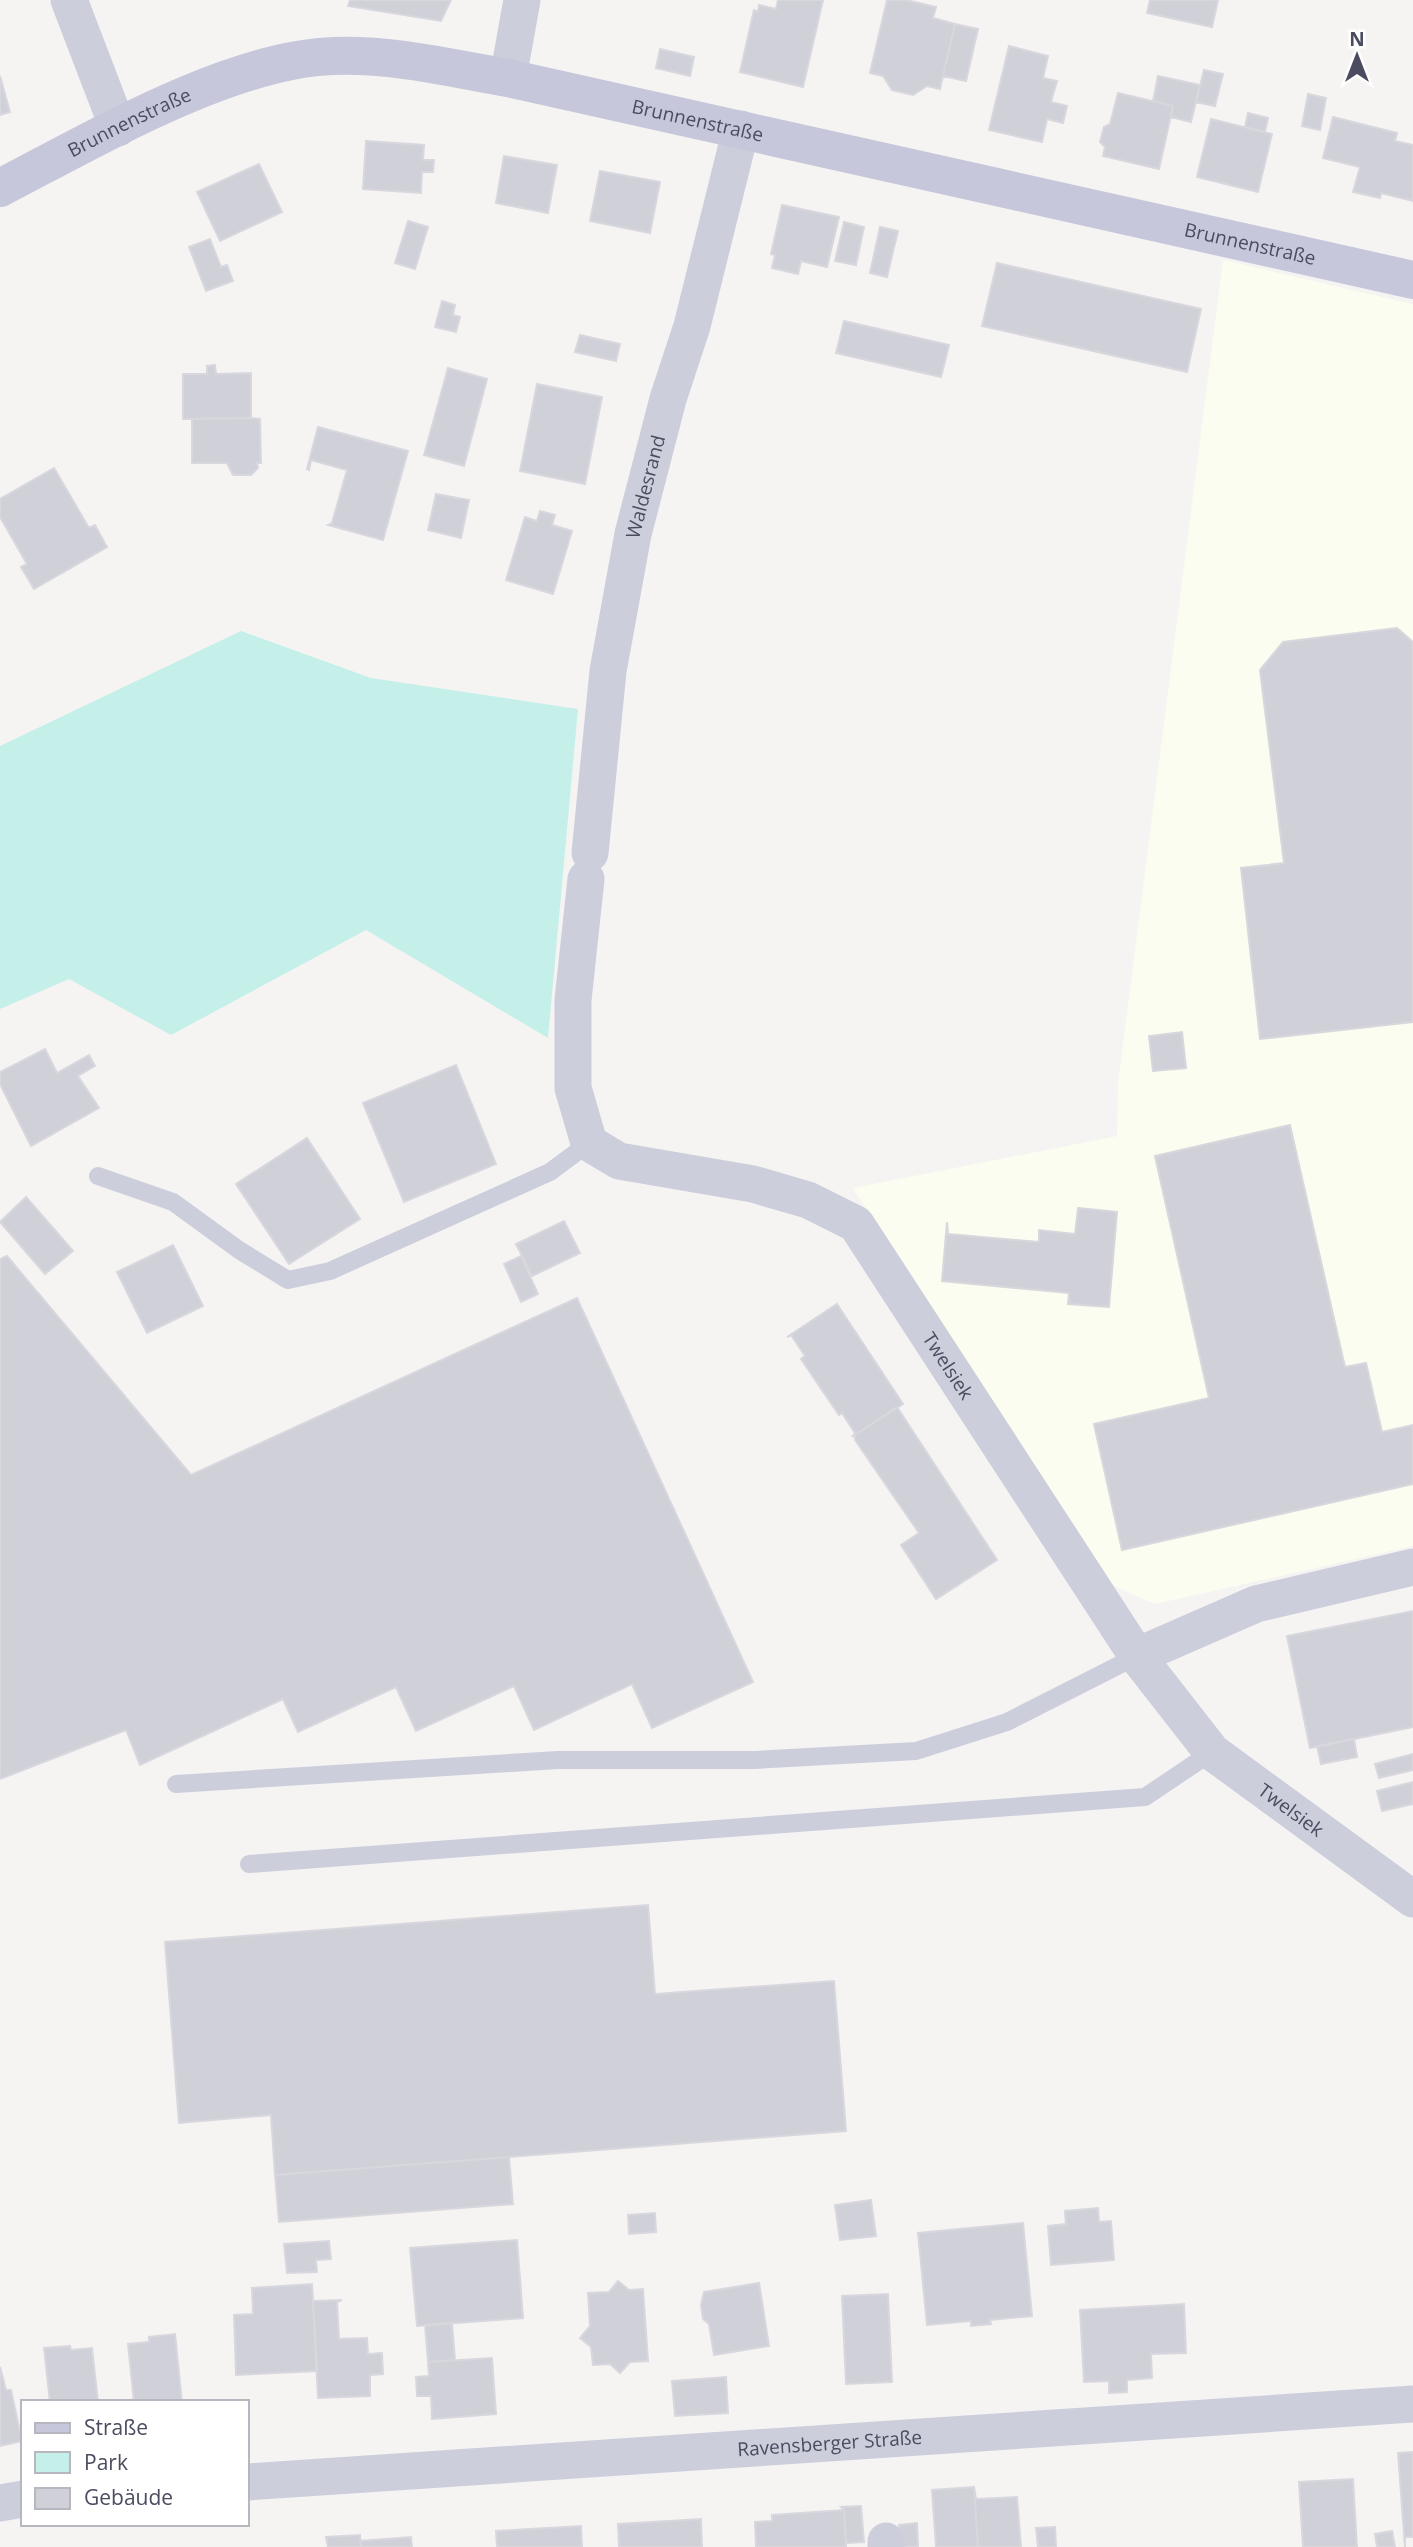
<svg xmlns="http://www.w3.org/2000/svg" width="1413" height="2547" viewBox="0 0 1413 2547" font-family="'Open Sans',sans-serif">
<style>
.commercial{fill:#fafdef}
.green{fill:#c4f0e9}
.building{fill:#d0d0d8;stroke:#d8d7de;stroke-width:2}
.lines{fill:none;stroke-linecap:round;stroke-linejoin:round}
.lane{stroke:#cdcedc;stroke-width:18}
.street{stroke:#cdcedc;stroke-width:37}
.secondary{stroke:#c6c7da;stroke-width:38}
.labels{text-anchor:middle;stroke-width:6;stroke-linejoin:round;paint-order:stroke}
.street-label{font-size:19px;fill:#4b4c60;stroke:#fff}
</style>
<rect width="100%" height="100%" fill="#f5f4f3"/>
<!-- commercial -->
<path class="commercial" d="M1223 260 1413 304V1546L1155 1604 1109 1584 954 1355 853 1188 1117 1136 1118 1084Z"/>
<!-- green -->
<path class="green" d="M241 631 371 678 578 709 548 1038 366 930 171 1035 69 979 0 1009V746Z"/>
<!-- building -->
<path class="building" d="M350 0H451L441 21 348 6Z
M778 0H823L803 87 740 72 754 10 758 12 759 5 776 9Z
M887 0H906L936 7 933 18 955 24 940 89 927 86 913 95 892 90 883 76 870 73Z
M1150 0H1218L1212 27 1147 13Z
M955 24 978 29 966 81 943 76Z
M1009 46 1048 56 1043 78 1057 81 1051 102 1067 106 1063 123 1047 119 1042 142 989 130Z
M660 49 694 57 690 76 656 68Z
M1204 70 1223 74 1215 106 1196 102Z
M0 76 10 112 0 115Z
M1158 76 1200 85 1191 122 1171 117 1173 106 1153 101Z
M1118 93 1173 106 1159 169 1103 156 1105 147 1100 142 1104 127 1110 124Z
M1308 94 1326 98 1320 130 1302 126Z
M1248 113 1268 118 1265 132 1245 127Z
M1333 117 1397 133 1395 141 1413 145V201L1381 193 1380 198 1353 192 1360 167 1323 158Z
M1211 119 1272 134 1258 192 1197 177Z
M366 141 424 145 423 160H434L433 172H422L421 193 363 189Z
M504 156 557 165 548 213 496 203Z
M259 164 282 212 220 241 197 192Z
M600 171 660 182 650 233 590 221Z
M782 205 839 217 827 267 801 261 798 274 772 268 775 255 771 254Z
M408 221 428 227 415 269 395 263Z
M844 222 864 227 856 265 835 261Z
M880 227 898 231 887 277 870 273Z
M210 239 221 267 227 265 233 281 206 291 189 247Z
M997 263 1201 309 1187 372 982 326Z
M442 301 455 305 453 315 460 317 456 332 435 327Z
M844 321 949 345 941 377 836 353Z
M580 335 620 344 616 361 575 352Z
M215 365 216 374 251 373V418L183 419V374H207V366Z
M448 368 487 379 464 466 424 455Z
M537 384 602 397 585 484 520 471Z
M251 418 260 419 261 463H257L258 468 251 475H233L227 463H192V419Z
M318 427 408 451 383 540 328 525 332 523 347 470 311 460 309 470 307 469Z
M54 468 89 528 95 525 107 547 34 589 21 567 27 564 0 517V499Z
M436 494 469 500 461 538 428 530Z
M540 511 555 515 552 525 572 531 553 594 506 580 525 517 537 521Z
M1397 628 1413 642V1022L1260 1039 1241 868 1284 863 1260 670 1283 642Z
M1182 1032 1186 1068 1153 1071 1149 1036Z
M45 1049 57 1073 89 1055 95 1066 78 1076 99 1108 31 1146 0 1084V1072Z
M456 1065 496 1164 404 1202 363 1103Z
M1290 1125 1345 1367 1366 1363 1382 1432 1413 1425V1484L1122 1550 1094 1424 1209 1398 1155 1156Z
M307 1138 360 1219 289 1264 236 1184Z
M26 1197 73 1251 45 1274 0 1222Z
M1078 1208 1117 1212 1109 1307 1068 1304 1069 1293 942 1281 947 1222 948 1234 1039 1242V1230L1075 1234Z
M564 1221 580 1253 532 1276 516 1244Z
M173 1245 203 1306 147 1333 117 1272Z
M7 1256 191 1475 577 1298 753 1682 652 1728 632 1684 534 1730 514 1686 416 1731 396 1687 298 1732 283 1699 140 1765 126 1730 0 1779V1259Z
M521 1256 538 1294 521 1302 504 1264Z
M837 1304 903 1404 852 1437 855 1433 842 1413 839 1415 801 1359 805 1356 791 1335 787 1337Z
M897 1407 997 1560 936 1599 901 1545 919 1533 855 1440V1435Z
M1413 1611V1727L1310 1748 1287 1636Z
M1354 1739 1357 1757 1321 1764 1317 1746Z
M1413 1754V1770L1379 1778 1375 1764Z
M1413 1782V1804L1382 1811 1377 1791Z
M648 1905 655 1994 834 1981 846 2131 275 2175 271 2115 179 2123 165 1942Z
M509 2157 513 2204 279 2222 275 2175Z
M871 2200 876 2236 840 2240 835 2205Z
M1098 2208 1099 2222 1111 2221 1114 2260 1051 2265 1048 2226 1066 2224 1065 2211Z
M655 2213 656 2232 629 2234 628 2215Z
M1023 2223 1032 2316 990 2320 991 2324 971 2326V2321L927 2325 918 2233Z
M517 2240 523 2318 417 2326 410 2248Z
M329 2241 331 2259 316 2260 317 2272 287 2273 284 2244Z
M618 2281 629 2290 643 2289 648 2361 630 2362 620 2373 610 2364 593 2365 591 2347 580 2338 590 2326 588 2293 609 2292Z
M759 2283 769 2346 714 2355 709 2324 703 2319 701 2305 704 2292Z
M312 2284 317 2371 236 2375 234 2315 253 2314 252 2288Z
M888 2294 892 2382 846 2384 842 2296Z
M342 2300 337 2302 339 2339 367 2338 368 2354 382 2353 383 2374 370 2375V2396L318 2398 313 2301Z
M1184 2304 1186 2353 1151 2354 1152 2378 1127 2380V2392L1109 2393V2381L1084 2382 1080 2310Z
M452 2323 455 2360 428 2362 425 2325Z
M175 2334 182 2402H134L128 2344 149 2342V2337Z
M70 2346 71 2350 92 2348 98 2402H50L44 2348Z
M492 2358 496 2414 432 2419 431 2396H417L416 2377 429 2376 428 2362Z
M0 2367 6 2390H11L22 2441 0 2446Z
M726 2377 728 2413 675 2416 672 2381Z
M1413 2452V2537H1405V2547L1398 2453Z
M1353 2479 1357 2547H1303L1299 2482Z
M974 2487 976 2499 1017 2497 1021 2547H978Z
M974 2487 978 2547H936L932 2490Z
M861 2506 864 2542 846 2543 844 2510 841 2507Z
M844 2510 846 2547H756L755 2522 772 2521V2515Z
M701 2519 702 2547H619L618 2524Z
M917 2523 918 2547H900L899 2525Z
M581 2526 582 2547H497L496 2531Z
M1055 2527 1056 2547H1038L1036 2528Z
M1392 2531 1395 2547H1377L1375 2534Z
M360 2535 361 2547H328L326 2537Z
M411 2537 412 2547H361L360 2541Z"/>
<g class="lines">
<!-- lane -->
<path class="lane" d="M98 1176 173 1202 239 1250 288 1280 330 1271 550 1172 589 1143
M176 1784 558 1760H755L916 1751 1007 1722 1137 1656
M249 1864 1145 1797 1212 1752"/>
<!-- street -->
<g class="street">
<path d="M69 0 118 128"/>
<path d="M508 78 522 0"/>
<path id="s1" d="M590 853 608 671 633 534 668 399 692 326 741 129"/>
<path id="s2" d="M586 879 573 1000V1088L589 1143 619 1161 753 1184 808 1200 856 1224 1137 1656 1212 1752 1413 1899"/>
<path d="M1137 1656 1256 1604 1413 1567"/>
<path id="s3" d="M247 2482 1413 2404"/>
<path d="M0 2503 23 2499"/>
<path d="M886 2541V2547"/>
</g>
<!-- secondary -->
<path class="secondary" id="s4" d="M0 188C93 140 230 59 334 56 393 54 451 68 508 78L1413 280"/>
</g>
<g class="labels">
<!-- street labels -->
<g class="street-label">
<text dy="7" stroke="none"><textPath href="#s4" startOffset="732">Brunnenstraße</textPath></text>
<text dy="7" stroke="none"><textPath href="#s4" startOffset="145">Brunnenstraße</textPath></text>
<text dy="7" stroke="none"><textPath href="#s4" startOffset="1298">Brunnenstraße</textPath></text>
<text dy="7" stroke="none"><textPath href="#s1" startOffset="371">Waldesrand</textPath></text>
<text dy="7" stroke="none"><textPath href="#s2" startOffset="718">Twelsiek</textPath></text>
<text dy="7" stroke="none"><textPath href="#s2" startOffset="1284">Twelsiek</textPath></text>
<text dy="7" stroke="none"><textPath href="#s3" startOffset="584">Ravensberger Straße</textPath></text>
</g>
</g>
<!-- legend -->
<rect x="21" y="2400" width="228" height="126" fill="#ffffff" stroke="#b7b7bf" stroke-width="2"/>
<rect x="35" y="2423" width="35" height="10" fill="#c6c7da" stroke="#b7b7bf" stroke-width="2"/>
<text x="84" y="2435" font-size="21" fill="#4b4c60">Straße</text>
<rect x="35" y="2452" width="35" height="21" fill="#c4f0e9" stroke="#b7b7bf" stroke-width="2"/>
<text x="84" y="2470" font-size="21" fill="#4b4c60">Park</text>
<rect x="35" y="2488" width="35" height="21" fill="#d0d0d8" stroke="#b7b7bf" stroke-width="2"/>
<text x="84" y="2505" font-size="21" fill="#4b4c60">Gebäude</text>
<!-- north arrow -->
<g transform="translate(1357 56)" stroke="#ffffff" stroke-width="5" paint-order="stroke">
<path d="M0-5L12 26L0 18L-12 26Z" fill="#4b4c60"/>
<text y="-10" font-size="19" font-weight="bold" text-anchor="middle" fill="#4b4c60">N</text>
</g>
</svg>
